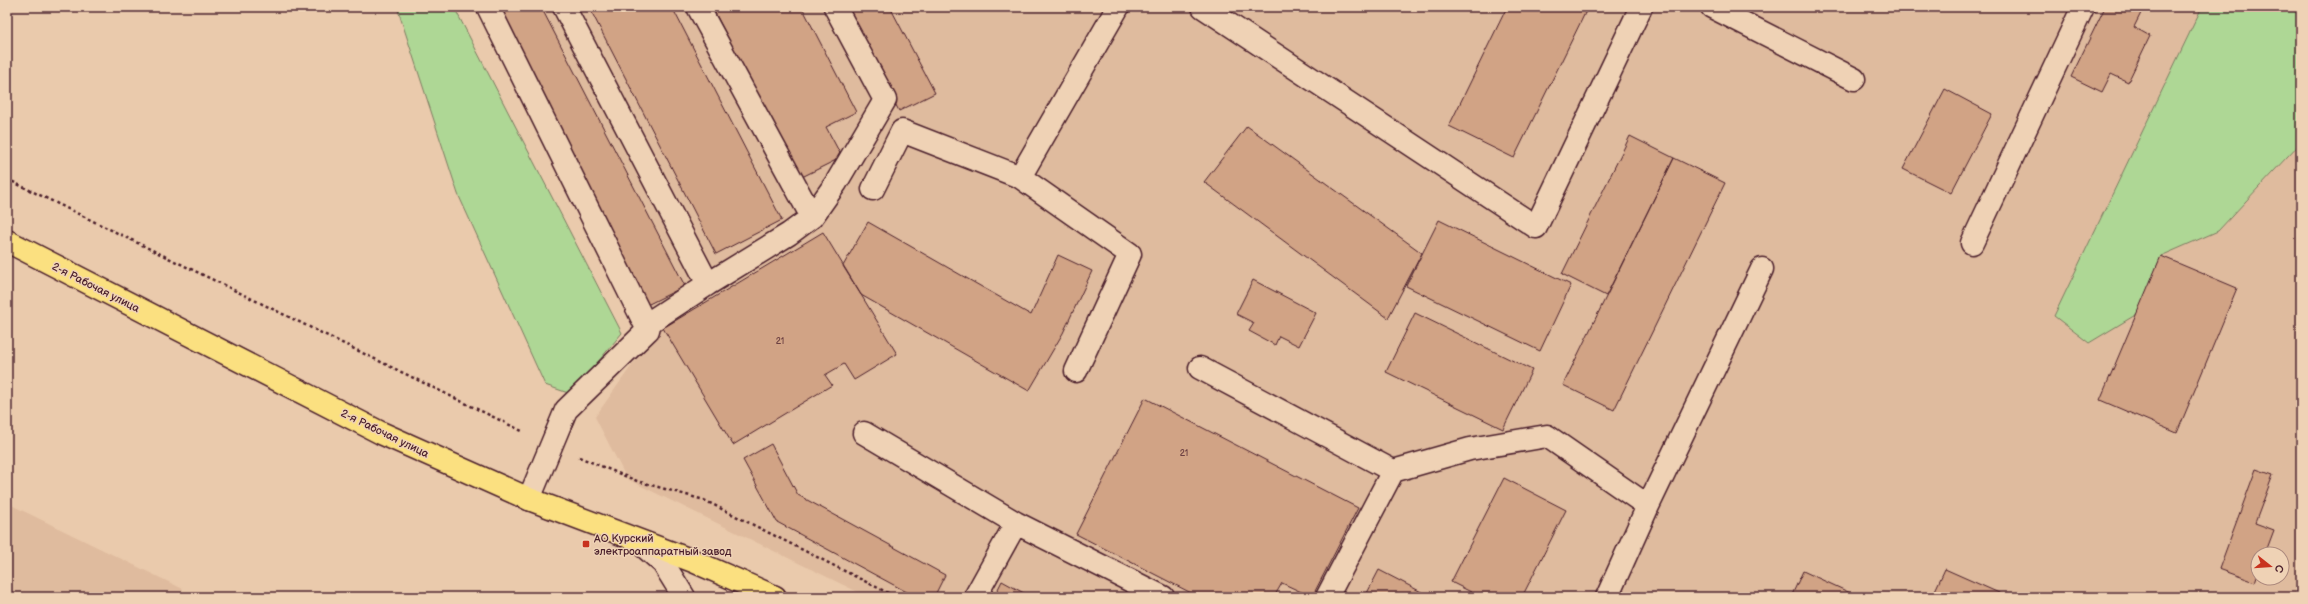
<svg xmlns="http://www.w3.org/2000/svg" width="2308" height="604" viewBox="0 0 2308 604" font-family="'Balsamiq Sans',sans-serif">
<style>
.built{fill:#dfbb9e;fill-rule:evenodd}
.green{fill:#aed795;stroke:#7c7b60}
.building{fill:#d1a385;stroke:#4a1f2b}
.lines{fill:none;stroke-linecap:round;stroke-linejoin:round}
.minor-casing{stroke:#4a1f2b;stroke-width:25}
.major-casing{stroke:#4a1f2b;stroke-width:25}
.path{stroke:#4a1f2b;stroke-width:2.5;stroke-dasharray:3 3;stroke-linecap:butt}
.minor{stroke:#efd2b5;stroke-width:22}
.major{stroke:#fbe080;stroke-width:22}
.poi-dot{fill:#c8321e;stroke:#efd2b5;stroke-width:1.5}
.labels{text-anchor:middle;stroke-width:3;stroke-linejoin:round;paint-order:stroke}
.number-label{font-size:9px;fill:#6c4042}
.street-label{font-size:11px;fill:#4a1f2b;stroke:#efd2b5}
.poi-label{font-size:11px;fill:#4a1f2b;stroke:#efd2b5;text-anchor:start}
</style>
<rect width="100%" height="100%" fill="#eacaac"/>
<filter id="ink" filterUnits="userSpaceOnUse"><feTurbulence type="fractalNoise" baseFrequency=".025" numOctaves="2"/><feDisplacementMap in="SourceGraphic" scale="8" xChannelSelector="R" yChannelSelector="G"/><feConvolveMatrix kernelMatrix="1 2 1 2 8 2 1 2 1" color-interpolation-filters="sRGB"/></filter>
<g filter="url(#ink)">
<!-- built -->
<path class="built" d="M491 7H2202L2055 316 2137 314 2161 256 2218 231 2301 142V597H868L627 479 595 417 655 333ZM2258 554H2282V578H2258Z
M7 503 183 589 178 597H7Z"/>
<!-- green -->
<path class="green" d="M397 7H454L622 333 571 394 545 385 458 194Z
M2202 7H2301V142L2218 231 2161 256 2137 314 2089 343 2054 316Z"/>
<!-- building -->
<path class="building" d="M491 7H541L685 286 645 306Z
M589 7H672L782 220 716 254Z
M712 7H802L856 112 826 127 842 157 800 178Z
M845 7H890L935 93 899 111Z
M1507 7H1588L1514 158 1449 126Z
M2105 7H2144L2134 27 2150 36 2128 82 2111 74 2102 92 2071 77Z
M1945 89 1992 114 1951 193 1903 169Z
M1247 126 1422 253 1388 318 1204 182Z
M1630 136 1674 158 1606 296 1562 274Z
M1674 158 1725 183 1614 410 1563 385Z
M1439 220 1571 285 1540 351 1406 286Z
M868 222 1031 315 1058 255 1092 271 1063 333 1029 391 861 295 843 266Z
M823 232 897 354 854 380 844 364 825 375 832 385 733 445 663 328Z
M2161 256 2237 288 2177 433 2100 400Z
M1253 280 1316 313 1299 346 1279 336 1275 345 1249 331 1254 323 1236 314Z
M1415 313 1532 370 1503 429 1386 372Z
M1145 398 1358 508 1312 597 1282 583 1274 597H1199L1076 534Z
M771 444 798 495 945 575 934 597H916L777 522 743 460Z
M2256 469 2273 475 2255 523 2274 530 2265 554H2258V573L2255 582 2219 569Z
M1504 478 1566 510 1522 597H1481L1451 582Z
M1945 569 2008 597H1932Z
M1379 570 1431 597H1365Z
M1803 571 1859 597H1791Z
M1002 581 1031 597H994Z"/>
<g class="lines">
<!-- minor casing -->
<g class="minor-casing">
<path id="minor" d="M488 7 648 330
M698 7 812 217 789 234 708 284
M1203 7 1536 227 1641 7
M1712 7 1854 79
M873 189 902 131 1020 177
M812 217 836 183 885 100 835 7
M1972 243 2083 7
M1200 368 1393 471
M1076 371 1130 254 1020 177 1118 7
M864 433 1016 523 1163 597
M529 499 566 410 648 330 650 322 708 284 564 7
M638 541 663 563 684 597
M975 597 1016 523
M1327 597 1393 471 1470 449 1547 436 1648 506
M1607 597 1648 506 1762 269"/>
</g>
<!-- major casing -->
<g class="major-casing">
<path id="major" d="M7 241 381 433 529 499 693 561 775 597"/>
</g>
<!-- path -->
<path class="path" d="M7 179 524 432
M579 457 637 481 704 500 896 597"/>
<!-- minor -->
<use href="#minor" class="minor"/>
<!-- major -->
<use href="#major" class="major"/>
</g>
</g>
<!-- markers -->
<rect class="poi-dot" x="582" y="540" width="8" height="8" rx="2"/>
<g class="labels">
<!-- number labels -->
<g class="number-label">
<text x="780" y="344">21</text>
<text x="1184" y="456">21</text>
</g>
<!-- street labels -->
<g class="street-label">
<text transform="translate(96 287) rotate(27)" y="4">2-я Рабочая улица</text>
<text transform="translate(385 433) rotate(26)" y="4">2-я Рабочая улица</text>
</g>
<!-- poi labels -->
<g class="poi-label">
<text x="594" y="542">АО Курский<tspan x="594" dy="13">электроаппаратный завод</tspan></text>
</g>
</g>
<!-- margin -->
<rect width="2308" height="604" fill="none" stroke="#efd2b5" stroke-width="24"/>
<rect x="12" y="12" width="2284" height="580" fill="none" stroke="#4a1f2b" stroke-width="1.5" filter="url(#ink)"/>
<!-- north arrow -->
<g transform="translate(2270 566) rotate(107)"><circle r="19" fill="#efd2b5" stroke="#ad8a7e"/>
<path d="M0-3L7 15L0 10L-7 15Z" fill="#c8321e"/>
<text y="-6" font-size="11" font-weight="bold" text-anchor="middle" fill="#4a1f2b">С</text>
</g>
</svg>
